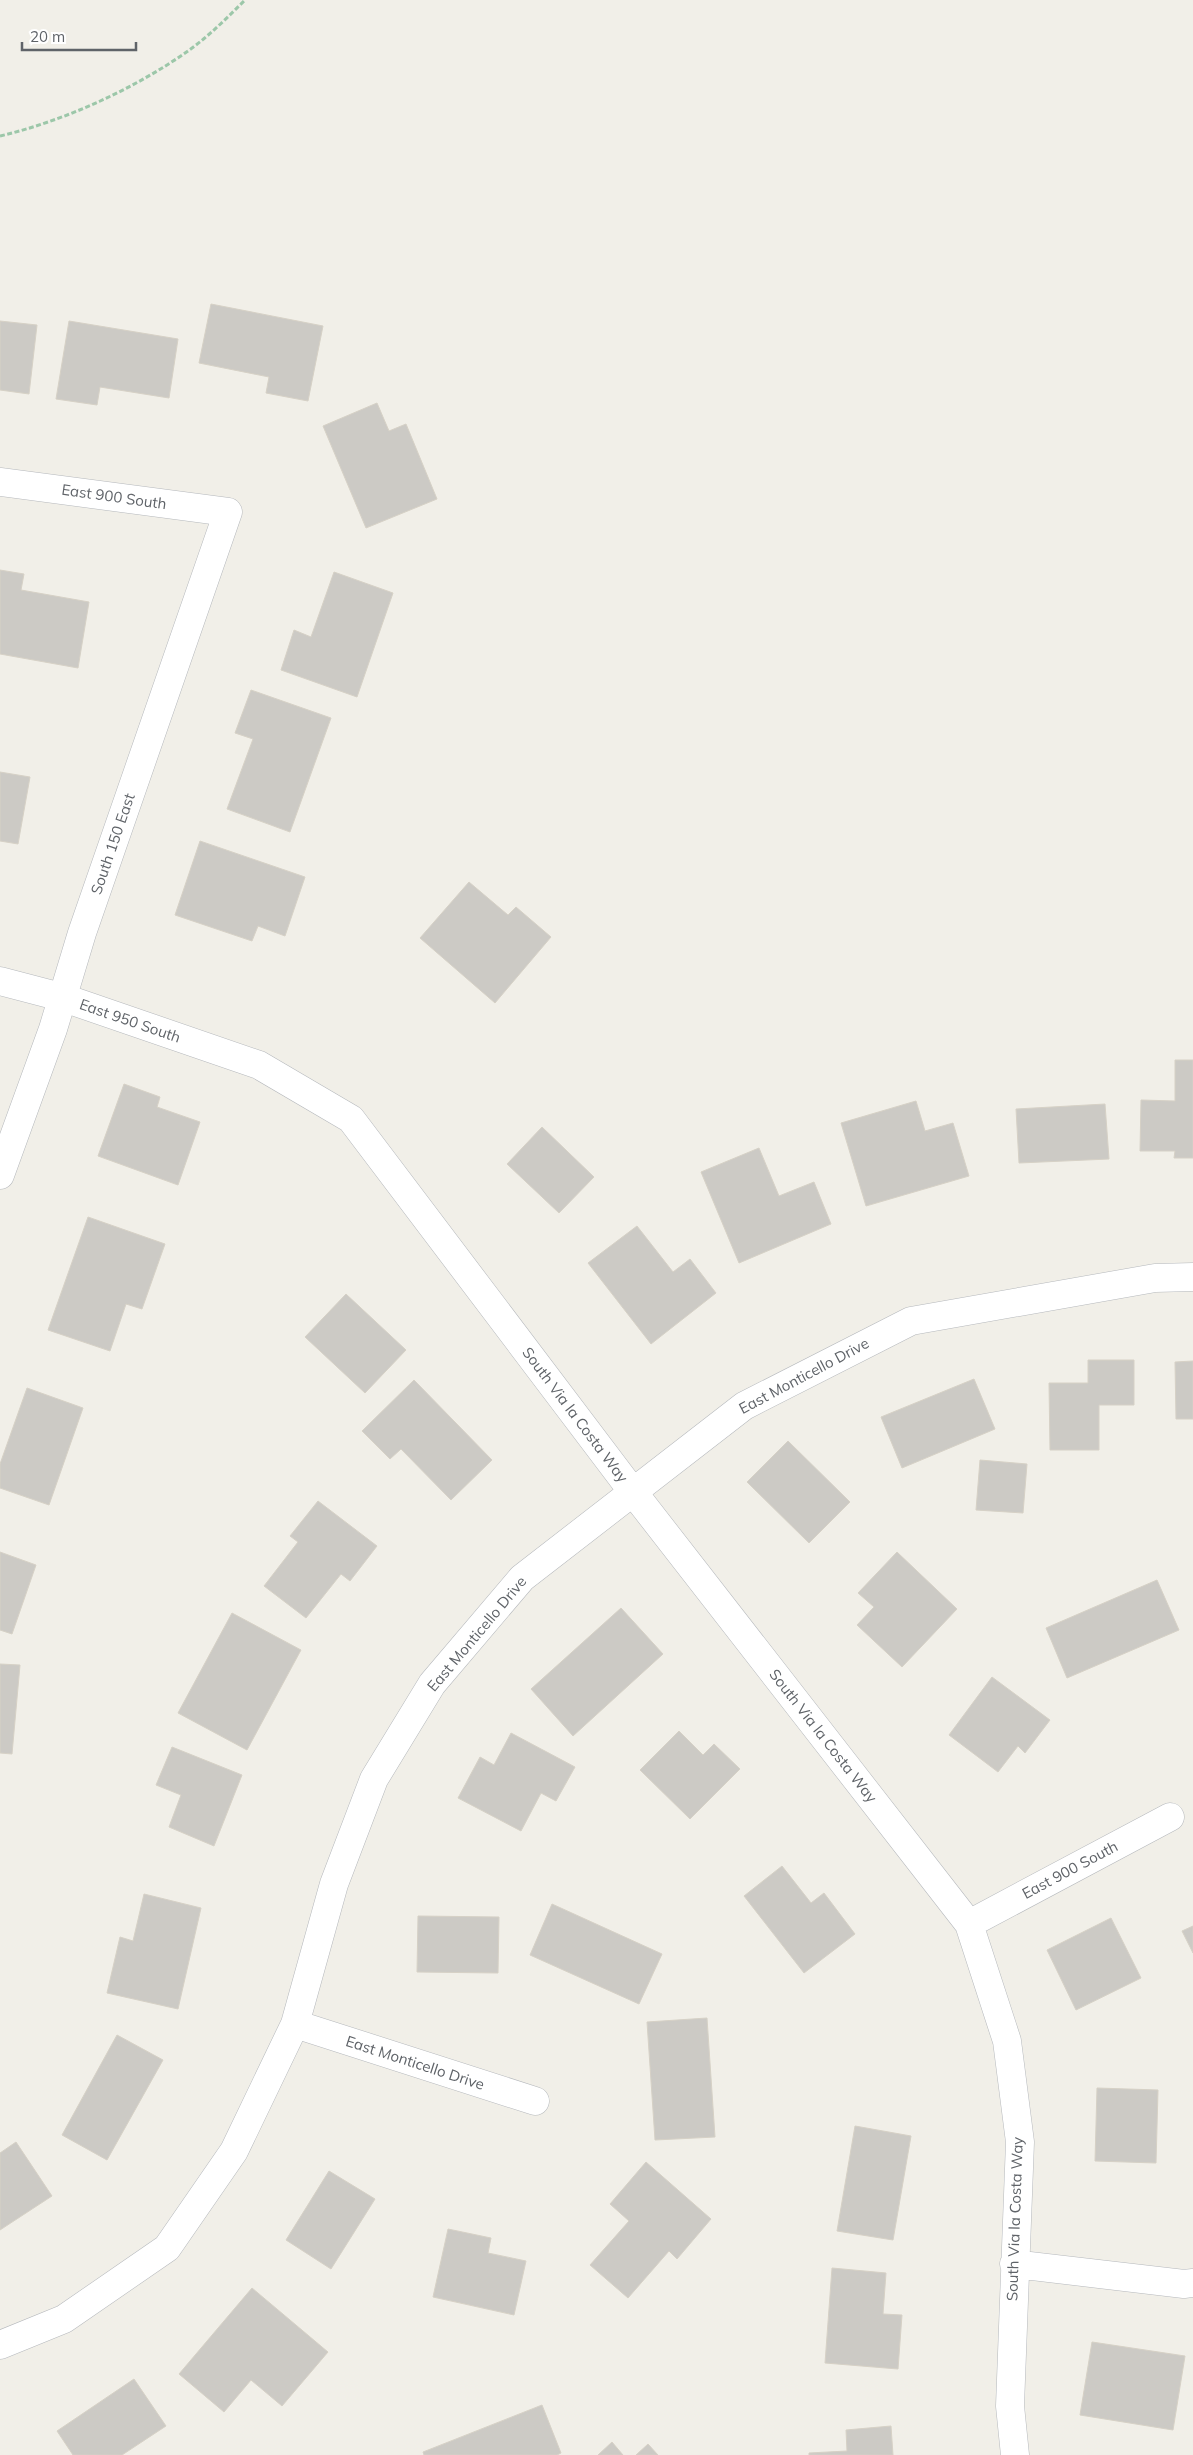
<svg xmlns="http://www.w3.org/2000/svg" width="1193" height="2455" viewBox="0 0 1193 2455" font-family="Mulish,sans-serif">
<style>
.building{fill:#cccac5;stroke:#d6d1c6}
.lines{fill:none;stroke-linecap:round;stroke-linejoin:round}
.street-casing{stroke:#b5b8bc;stroke-width:29}
.path{stroke:#9cc7a9;stroke-width:3;stroke-dasharray:5 2.5;stroke-linecap:butt}
.street{stroke:#fff;stroke-width:28}
.labels{text-anchor:middle;stroke-width:5;stroke-linejoin:round;paint-order:stroke}
.street-label{font-size:15px;fill:#5f6368;stroke:#fff}
</style>
<rect width="100%" height="100%" fill="#f1efe8"/>
<!-- building -->
<path class="building" d="M211 304 323 326 308 401 266 393 269 377 199 363Z
M0 321 37 325 29 394 0 390Z
M69 321 178 339 169 398 100 387 97 405 56 399Z
M377 403 389 431 406 424 437 499 366 528 323 426Z
M0 570 24 574 21 590 89 602 78 668 0 654Z
M334 572 393 593 357 697 281 670 294 630 311 637Z
M251 690 331 718 290 832 227 809 253 739 235 733Z
M0 772 30 777 18 844 0 841Z
M200 841 305 877 285 936 258 926 252 941 175 915Z
M469 882 508 915 516 907 551 937 495 1003 420 938Z
M1175 1060H1193V1158H1174L1175 1151H1140L1141 1100 1175 1101Z
M124 1084 160 1097 157 1107 200 1122 178 1185 98 1156Z
M916 1101 925 1131 953 1123 969 1176 866 1206 841 1123Z
M1105 1104 1109 1159 1019 1163 1016 1109Z
M542 1127 594 1177 559 1213 507 1164Z
M759 1148 779 1196 814 1182 831 1224 739 1263 701 1172Z
M88 1217 165 1244 142 1309 126 1304 110 1351 48 1330Z
M637 1226 673 1272 690 1259 716 1293 651 1344 588 1263Z
M346 1294 406 1350 365 1393 305 1337Z
M1088 1360H1134V1405H1099V1450H1050L1049 1383H1088Z
M1193 1361V1419H1176L1175 1362Z
M974 1379 995 1429 902 1468 881 1417Z
M414 1380 492 1460 451 1500 401 1449 390 1459 362 1431Z
M27 1388 83 1408 49 1505 0 1488V1464Z
M788 1441 850 1502 809 1543 747 1482Z
M980 1460 1027 1464 1023 1513 976 1510Z
M318 1501 377 1546 350 1581 341 1574 306 1618 264 1586 298 1542 290 1536Z
M0 1552 36 1565 12 1634 0 1630Z
M897 1552 957 1609 902 1667 857 1625 874 1607 858 1593Z
M1157 1580 1179 1630 1067 1678 1046 1628Z
M621 1608 663 1654 573 1736 531 1689Z
M232 1613 301 1650 247 1750 178 1713Z
M0 1664 20 1665 12 1754 0 1753Z
M992 1677 1050 1720 1025 1753 1018 1746 998 1772 949 1735Z
M679 1731 703 1755 714 1744 740 1769 690 1819 640 1770Z
M511 1733 575 1767 556 1801 541 1793 521 1831 458 1798 480 1757 494 1765Z
M172 1747 242 1775 214 1846 169 1827 181 1795 156 1785Z
M782 1866 811 1903 824 1893 855 1934 804 1973 744 1896Z
M144 1894 201 1908 178 2009 107 1993 120 1937 133 1941Z
M552 1904 662 1954 639 2004 530 1955Z
M418 1916 499 1917 498 1973 417 1972Z
M1111 1918 1141 1978 1076 2010 1047 1950Z
M1193 1926V1953L1182 1931Z
M707 2018 715 2137 655 2140 647 2022Z
M117 2035 163 2060 107 2160 62 2135Z
M1097 2088 1158 2090 1156 2163 1095 2161Z
M855 2126 911 2136 893 2240 837 2231Z
M16 2142 52 2196 0 2230V2153Z
M646 2162 711 2219 677 2259 669 2251 628 2298 590 2265 629 2221 610 2204Z
M329 2171 375 2199 331 2269 286 2240Z
M448 2229 491 2238 488 2253 526 2261 514 2315 433 2297Z
M832 2268 886 2273 883 2314 902 2315 898 2369 825 2363Z
M252 2288 328 2352 282 2406 251 2380 224 2412 179 2374Z
M1092 2342 1185 2356 1173 2430 1080 2415Z
M134 2379 166 2426 122 2455H73L57 2431Z
M542 2405 561 2453 557 2455H424L423 2452Z
M891 2426 893 2455H809V2453L847 2451 846 2430Z
M612 2442 623 2455H598Z
M648 2444 658 2455H636Z"/>
<g class="lines">
<!-- street casing -->
<g class="street-casing">
<path id="street" d="M0 482 228 512 82 933 53 1029 0 1175
M0 981 61 997 259 1065 351 1119 633 1492 969 1924 1007 2041 1020 2142 1010 2406 1015 2455
M969 1924 1170 1817
M295 2024 535 2101
M1014 2264 1184 2284 1193 2283
M0 2345 64 2319 167 2248 234 2151 295 2024 334 1884 374 1779 432 1684 522 1578 744 1406 911 1321 1155 1278 1193 1277"/>
</g>
<!-- path -->
<path class="path" d="M0 136C64 121 134 89 188 51 209 36 227 18 245 0"/>
<!-- street -->
<use href="#street" class="street"/>
</g>
<g class="labels">
<!-- street labels -->
<g class="street-label">
<text transform="translate(114 497) rotate(8)" y="5">East 900 South</text>
<text transform="translate(113 844) rotate(-71)" y="5">South 150 East</text>
<text transform="translate(130 1021) rotate(19)" y="5">East 950 South</text>
<text transform="translate(804 1376) rotate(-28)" y="5">East Monticello Drive</text>
<text transform="translate(575 1415) rotate(53)" y="5">South Via la Costa Way</text>
<text transform="translate(477 1634) rotate(-50)" y="5">East Monticello Drive</text>
<text transform="translate(823 1736) rotate(52)" y="5">South Via la Costa Way</text>
<text transform="translate(1070 1870) rotate(-28)" y="5">East 900 South</text>
<text transform="translate(415 2063) rotate(18)" y="5">East Monticello Drive</text>
<text transform="translate(1015 2219) rotate(-88)" y="5">South Via la Costa Way</text>
</g>
</g>
<!-- scale -->
<path d="M22 42v8h114v-8" fill="none" stroke="#5f6368" stroke-width="2.5"/>
<text x="30" y="42" font-size="15" fill="#5f6368" stroke="#ffffff" stroke-width="4" paint-order="stroke">20 m</text>
</svg>
